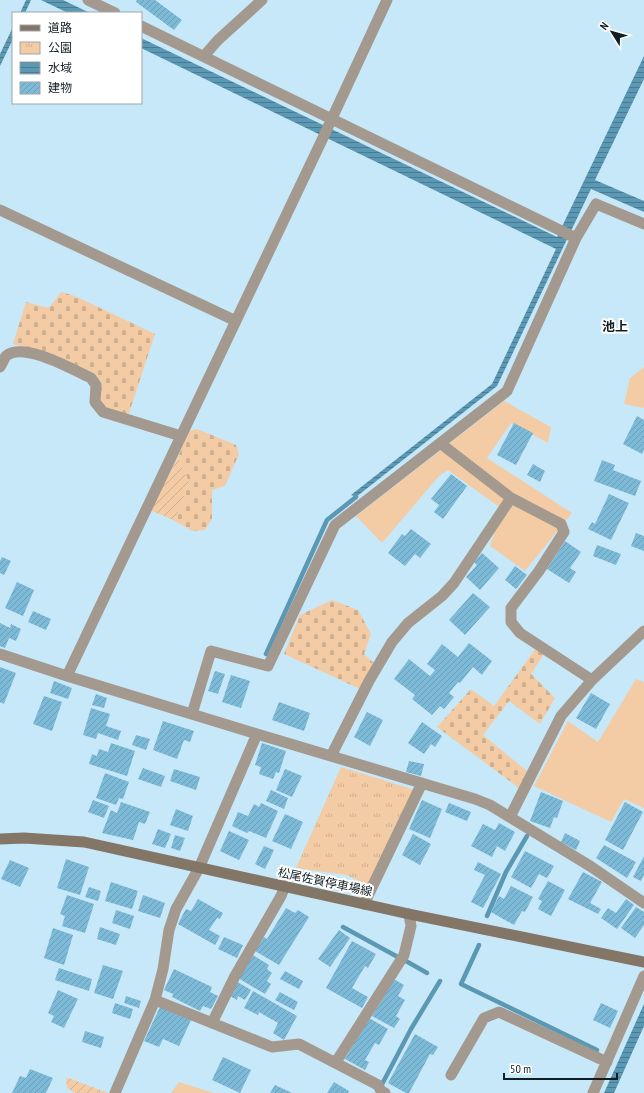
<svg xmlns="http://www.w3.org/2000/svg" width="644" height="1093" viewBox="0 0 644 1093" font-family="'PT Sans Narrow','Noto Sans JP',sans-serif">
<style>
.grass{fill:#f3cca5}
.cemetery{fill:url(#cemetery-stones)}
.park{fill:url(#park-tufts)}
.garden{fill:url(#garden-furrows)}
.water{fill:url(#water-rules)}
.lines{fill:none;stroke-linecap:round;stroke-linejoin:round}
.stream{stroke:#5b98b4;stroke-width:4.5}
.building{fill:url(#building-hatch)}
.minor{stroke:#a3998f;stroke-width:11}
.secondary{stroke:#847667;stroke-width:11}
.labels{text-anchor:middle;stroke-width:4;stroke-linejoin:round;paint-order:stroke}
.street-label{font-size:12px;fill:#101d23;stroke:#fff}
.neighbourhood-label{font-size:13px;font-weight:bold;fill:#101d23;stroke:#fff}
</style>
<defs>
<pattern id="cemetery-stones" width="16" height="16" patternUnits="userSpaceOnUse"><rect width="16" height="16" fill="#f3cca5"/><path d="M2 7V4a2 2 0 0 1 4 0v3zM10 15v-3a2 2 0 0 1 4 0v3z" fill="#cfaf8e"/></pattern>
<pattern id="park-tufts" width="24" height="20" patternUnits="userSpaceOnUse"><rect width="24" height="20" fill="#f3cca5"/><path d="M3 7l-1-3M5 7V3M7 7l1-3M15 17l-1-3M17 17v-4M19 17l1-3" fill="none" stroke="#cfaf8e"/></pattern>
<pattern id="garden-furrows" width="10" height="10" patternUnits="userSpaceOnUse"><rect width="10" height="10" fill="#f3cca5"/><path d="M-1 1l2-2M0 10L10 0M9 11l2-2" fill="none" stroke="#cfaf8e"/></pattern>
<pattern id="water-rules" width="6" height="5" patternUnits="userSpaceOnUse"><rect width="6" height="5" fill="#5b98b4"/><path d="M0 2.5h6" fill="none" stroke="#4a7b92"/></pattern>
<pattern id="building-hatch" width="6" height="6" patternUnits="userSpaceOnUse"><rect width="6" height="6" fill="#7dbad7"/><path d="M-1 1l2-2M0 6l6-6M5 7l2-2" fill="none" stroke="#6b9fb8"/></pattern>
</defs>
<rect width="100%" height="100%" fill="#c7e8f9"/>
<!-- grass -->
<path class="grass" d="M644 367V408L624 404 630 378Z
M504 401 551 427 548 443 511 423 487 458 572 513 525 571 490 546 502 509 448 470 439 476 382 543 356 516Z
M636 679 644 682V808L624 799 611 822 534 786 568 721 598 742Z
M179 1082 214 1093H171Z"/>
<!-- cemetery -->
<path class="cemetery" d="M61 292 75 296 155 334 128 416 106 410 98 400 101 381C78 364 41 351 13 344L26 302 49 308Z
M197 429 236 445 239 454 225 486 212 490V519L205 530 192 531 175 521 189 482 178 457 189 431Z
M332 600 358 610 371 634 364 654 376 665 360 689 284 654 300 615Z
M536 648 544 654 531 674 555 698 540 724 509 701 483 735 527 771 519 788 437 727 471 689 494 706Z"/>
<!-- park -->
<path class="park" d="M341 767 415 790 369 885 346 875 296 868Z"/>
<!-- garden -->
<path class="garden" d="M178 457 189 482 175 521 150 510Z
M66 1077 108 1093H75L67 1088Z"/>
<!-- water -->
<path class="water" d="M26 0H31L25 13H20Z
M41 0H63L90 13H68Z
M13 27V39L0 66V54Z
M141 38 557 237 644 56V79L595 180 644 201V212L591 189 497 386 356 497 351 495 492 384 556 249 141 48Z
M644 1004V1026L614 1093H604Z"/>
<g class="lines">
<!-- stream -->
<path class="stream" d="M266 654 327 520 356 497
M487 916 506 872 527 836
M343 927 396 956
M479 945 461 984 597 1050
M406 961 427 973
M380 1088 411 1029 440 981"/>
</g>
<!-- building -->
<path class="building" d="M137 0H155L182 20 174 30 136 2Z
M637 416 644 420V450L642 454 623 444Z
M514 423 533 433 516 465 497 455Z
M602 460 615 465 613 470 641 481 635 496 594 481Z
M533 464 545 471 540 482 527 475Z
M451 474 467 486 443 519 434 512 439 505 431 499Z
M609 494 629 503 611 540 588 529 592 522 595 524Z
M411 529 431 544 420 558 415 554 405 566 388 553 402 534 405 536Z
M636 533 644 536V551L631 546Z
M565 541 581 552 570 568 576 572 569 583 547 569Z
M597 545 621 554 616 565 593 556Z
M482 553 499 568 480 590 466 577 477 565 474 562Z
M2 557 11 561 4 575 0 573V561Z
M515 566 527 575 516 589 505 580Z
M17 582 34 590 23 616 5 608Z
M473 593 490 607 465 635 449 620Z
M33 611 51 619 46 630 28 622Z
M0 623 10 628 11 624 21 629 16 641 9 638 5 648 0 646Z
M469 643 492 661 482 675 473 667 460 683 458 682 449 693 454 697 444 709 440 706 432 715 412 699 415 695 394 679 409 659 430 676 435 670 427 664 442 644 458 657Z
M0 667 16 673 4 704 0 702Z
M215 671 225 674 218 694 208 691Z
M231 675 250 681 241 708 222 702Z
M54 681 72 688 68 699 50 693Z
M591 693 610 704 596 729 576 718Z
M96 694 107 698 104 708 92 705Z
M44 696 62 702 52 731 33 724Z
M279 702 310 713 304 731 272 720Z
M91 708 110 714 106 726 121 731 118 740 98 733 96 739 83 735Z
M367 712 383 720 370 746 354 737Z
M163 721 194 731 190 742 184 740 177 759 153 750Z
M422 722 442 736 435 747 431 744 424 754 408 743Z
M136 735 150 739 146 750 132 745Z
M111 743 135 751 127 776 89 764 92 754 97 756 99 749 108 752Z
M262 743 286 751 279 773 276 772 273 779 259 774 261 767 255 765Z
M409 761 424 764 421 776 406 772Z
M143 768 165 776 161 787 138 779Z
M174 769 200 777 196 790 170 781Z
M285 769 302 776 292 797 276 790Z
M105 773 129 782 123 799 119 798 116 805 96 798Z
M271 790 288 798 284 809 266 801Z
M541 792 563 801 557 818 554 817 550 828 530 821Z
M93 800 109 806 104 818 88 812Z
M422 800 442 809 430 838 409 829Z
M121 802 150 812 145 824 139 822 133 840 102 833 111 810 117 813Z
M625 802 643 812 623 850 605 840Z
M261 803 278 811 266 838 249 831 247 833 232 826 238 812 248 816 254 804 259 807Z
M449 803 471 812 467 821 445 812Z
M176 809 193 816 188 831 170 825Z
M285 814 303 822 291 849 272 841Z
M499 823 515 832 505 851 497 846 492 857 471 846 483 824 495 830Z
M158 829 171 834 165 848 152 844Z
M229 831 249 840 239 860 220 851Z
M565 833 580 841 576 850 561 842Z
M413 834 431 844 420 865 402 855Z
M175 835 185 838 180 851 171 848Z
M604 845 636 862 627 878 596 858Z
M264 846 274 850 265 869 255 864Z
M525 851 554 866 547 878 539 874 531 888 511 877Z
M644 856V875L641 881 633 877Z
M66 859 89 867 80 895 57 888Z
M10 860 29 868 20 887 1 879Z
M478 862 501 874 483 908 471 902 485 875 474 870Z
M583 872 602 882 590 903 601 909 598 914 568 899Z
M548 881 565 890 551 916 538 909 542 901 538 899Z
M111 882 138 891 132 909 105 901Z
M511 886 533 897 525 912 522 911 514 925 491 912 499 896 504 899Z
M89 887 101 891 98 901 85 897Z
M67 895 94 904 85 933 62 926 65 916 60 914Z
M143 895 165 903 160 918 138 911Z
M198 899 223 913 220 919 217 918 209 930 220 936 215 945 178 924 186 909 191 911Z
M626 899 634 905 617 929 601 918 608 908 616 913Z
M636 907 644 912V925L635 938 621 928Z
M286 908 295 913 298 910 309 917 279 965 255 951 264 937 267 939Z
M116 910 134 916 130 929 112 923Z
M100 927 120 934 116 945 97 939Z
M53 928 73 935 64 965 44 958Z
M339 930 350 938 330 967 318 959Z
M224 937 243 945 237 958 218 949Z
M352 941 376 954 368 968 365 966 352 988 368 997 362 1008 326 988Z
M253 955 269 965 267 969 272 973 267 981 271 984 265 994 238 978Z
M103 965 123 971 113 999 94 993Z
M59 968 92 979 89 991 55 980Z
M174 969 212 987 210 992 218 996 211 1009 203 1006 200 1011 172 997 173 994 164 990Z
M285 971 303 981 299 989 280 979Z
M394 979 404 985 398 996 405 1000 396 1016 400 1019 394 1028 372 1016Z
M236 981 251 990 245 1000 238 996 237 1000 228 995Z
M58 990 78 999 64 1028 51 1022 54 1016 48 1013Z
M253 991 297 1016 284 1040 273 1033 278 1023 259 1012 258 1015 244 1008Z
M280 992 298 1002 294 1010 275 1000Z
M126 996 141 1001 139 1008 124 1003Z
M115 1003 133 1009 130 1019 112 1013Z
M601 1003 618 1011 610 1028 593 1020Z
M160 1007 191 1020 179 1046 163 1039 159 1047 144 1041Z
M369 1018 388 1029 379 1045 375 1043 365 1060 369 1062 365 1070 345 1059Z
M85 1031 104 1037 101 1048 82 1042Z
M415 1034 438 1047 433 1055 430 1054 409 1093H406L388 1083Z
M223 1057 251 1070 240 1093 212 1080Z
M30 1069 53 1078 46 1093H12L20 1076 26 1078Z
M334 1082 349 1091 348 1093H327Z
M275 1085 292 1093H270Z"/>
<g class="lines">
<!-- minor -->
<path class="minor" d="M88 0 115 13
M141 26 576 238
M204 56 218 40 262 0
M0 210 236 321
M0 367C2 364 4 359 6 356 24 341 73 370 91 378L96 385 95 402 103 412 181 436
M511 498 561 524 564 532 539 571 511 608V622L520 633 592 680
M0 654 67 676 257 734 199 868 176 909 169 930 163 969 155 1000 115 1093
M67 676 321 142 387 0
M192 714 211 651 268 666 335 525 507 391 576 238 596 204 644 224
M257 734 475 799 490 805 590 866 644 903
M331 756 369 681 392 642 408 623 442 596 454 583 511 498 440 443
M510 817 561 716 592 680 644 631
M364 904 422 783
M155 1000 272 1047 299 1044 378 1085 381 1091 385 1093
M212 1023 235 976 281 896 285 886
M336 1062 404 955 411 926 409 914
M451 1075 484 1018 499 1012 607 1062
M593 1093 644 976"/>
<!-- secondary -->
<path class="secondary" d="M0 839 24 838 84 842 409 914 644 962"/>
</g>
<g class="labels">
<!-- street labels -->
<g class="street-label">
<text transform="translate(325 882) rotate(12)" y="4">松尾佐賀停車場線</text>
</g>
<!-- neighbourhood labels -->
<g class="neighbourhood-label">
<text x="615" y="331">池上</text>
</g>
</g>
<!-- legend -->
<rect x="12" y="12" width="130" height="92" fill="#ffffff" stroke="#9fa5a7"/>
<rect x="20" y="25" width="20" height="6" fill="#847667" stroke="#9fa5a7"/>
<text x="48" y="32" font-size="12" fill="#101d23">道路</text>
<rect x="20" y="42" width="20" height="12" fill="url(#park-tufts)" stroke="#9fa5a7"/>
<text x="48" y="52" font-size="12" fill="#101d23">公園</text>
<rect x="20" y="62" width="20" height="12" fill="url(#water-rules)" stroke="#9fa5a7"/>
<text x="48" y="72" font-size="12" fill="#101d23">水域</text>
<rect x="20" y="82" width="20" height="12" fill="url(#building-hatch)" stroke="#9fa5a7"/>
<text x="48" y="92" font-size="12" fill="#101d23">建物</text>
<!-- north arrow -->
<g transform="translate(612 32) rotate(307)" stroke="#ffffff" stroke-width="3" paint-order="stroke">
<path d="M0-3L7 15L0 10L-7 15Z" fill="#101d23"/>
<text y="-6" font-size="11" font-weight="bold" text-anchor="middle" fill="#101d23">N</text>
</g>
<!-- scale -->
<path d="M504 1073v6h113v-6" fill="none" stroke="#101d23" stroke-width="2"/>
<text x="510" y="1073" font-size="12" fill="#101d23" stroke="#ffffff" stroke-width="3" paint-order="stroke">50 m</text>
</svg>
